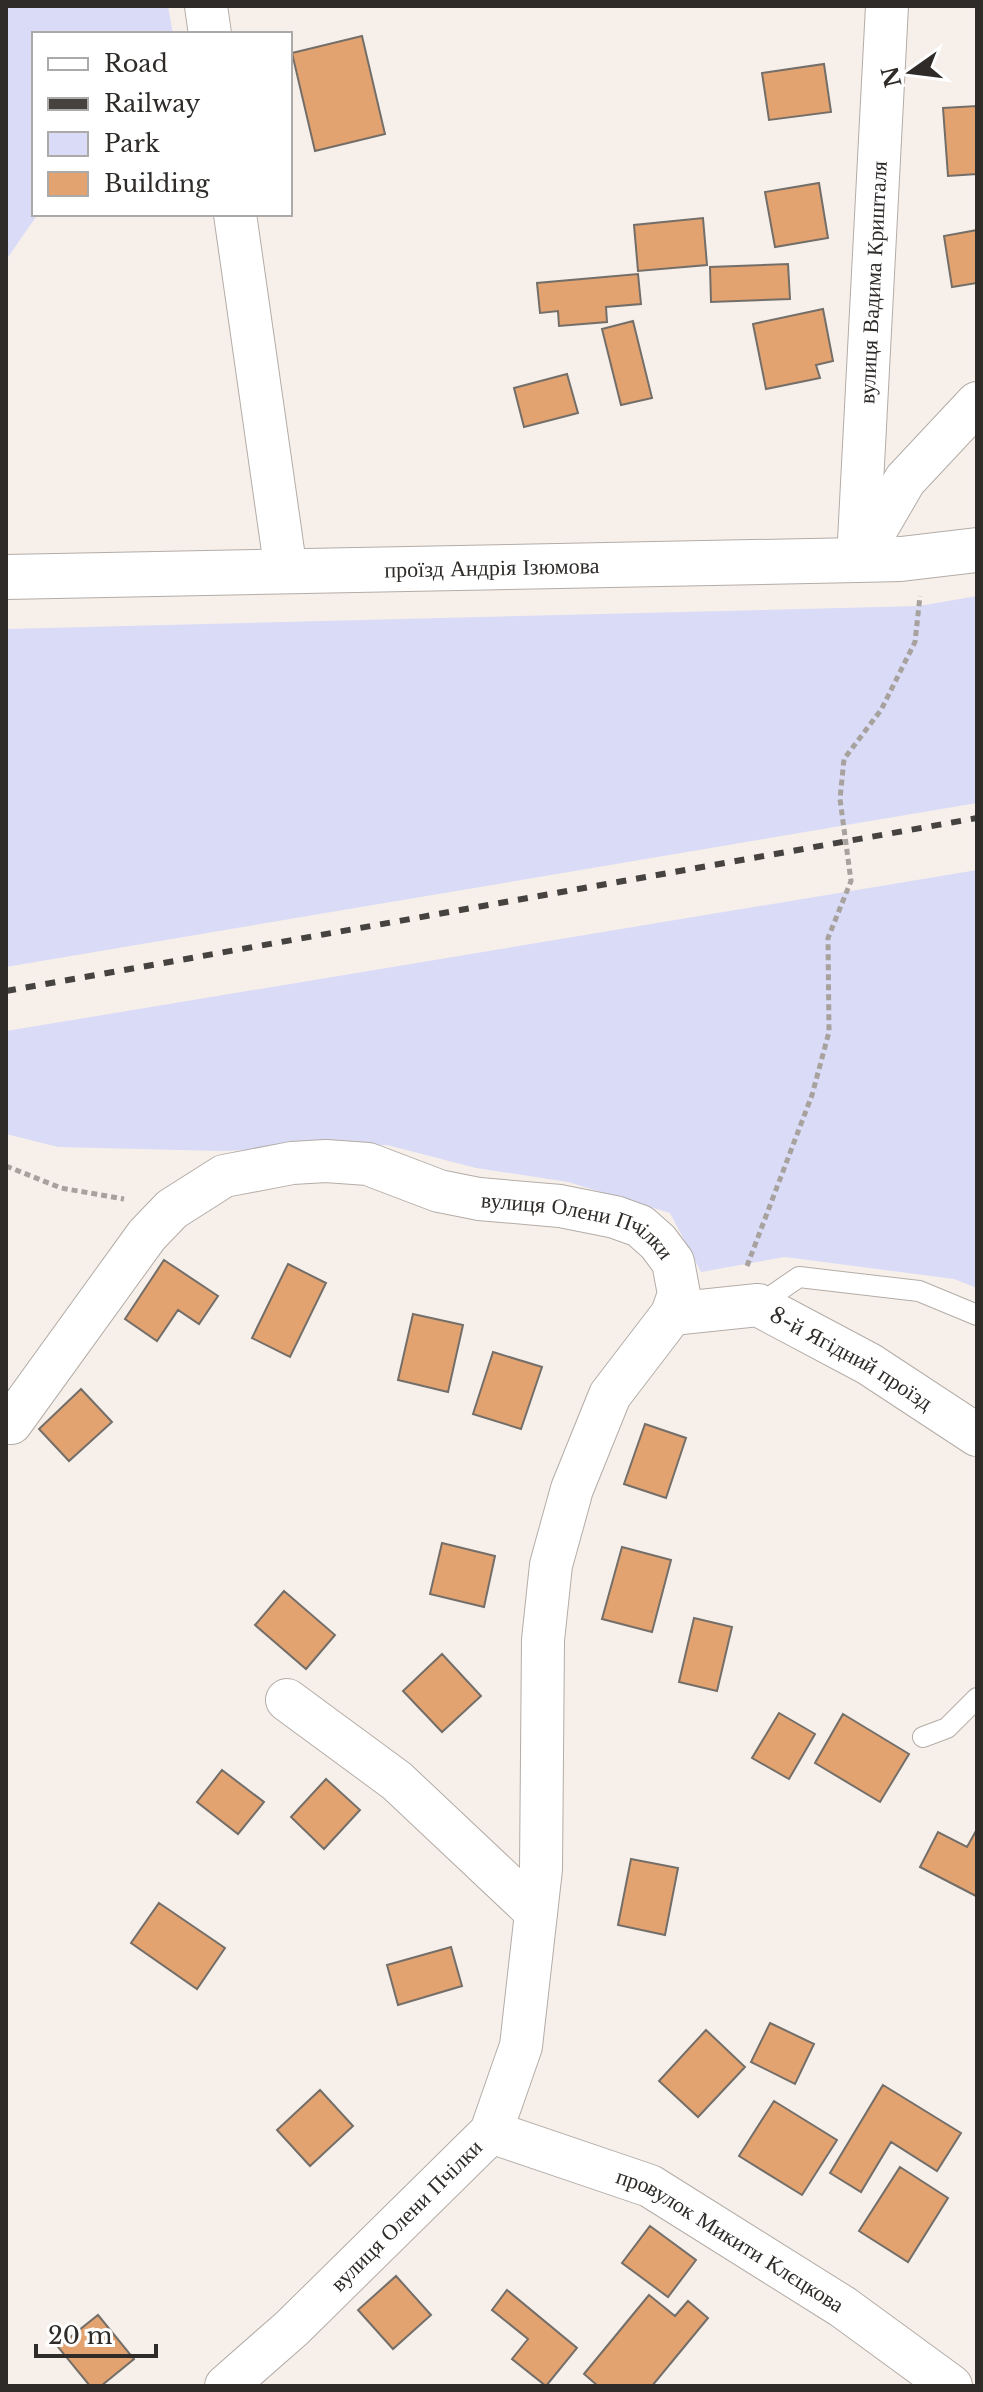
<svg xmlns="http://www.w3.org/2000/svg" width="983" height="2392" viewBox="0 0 983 2392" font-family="'Libre Baskerville',serif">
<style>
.green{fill:#dadbf7}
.building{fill:#e3a371;stroke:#746e69;stroke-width:2}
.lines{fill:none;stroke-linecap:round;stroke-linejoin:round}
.service-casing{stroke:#b3aca7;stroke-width:22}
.minor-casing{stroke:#b3aca7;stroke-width:44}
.tertiary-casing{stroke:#b3aca7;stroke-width:46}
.path{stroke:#a7a29e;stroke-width:5;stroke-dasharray:6 4;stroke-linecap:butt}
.service{stroke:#fff;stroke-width:20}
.minor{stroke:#fff;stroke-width:42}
.tertiary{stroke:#fff;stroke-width:44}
.rail{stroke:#45423f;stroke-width:6;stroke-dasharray:10 10;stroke-linecap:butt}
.labels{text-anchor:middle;stroke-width:8;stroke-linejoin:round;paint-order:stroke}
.street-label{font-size:22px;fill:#2e2b29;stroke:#fff}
</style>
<rect width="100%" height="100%" fill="#f7f0ea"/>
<!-- green -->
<path class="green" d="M6 6H168L173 34H34V214H38L6 260Z
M977 596V803L6 967V629L919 606Z
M977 870V1288L954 1279 785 1257 701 1272 670 1213 568 1182 476 1168 387 1145 221 1151 58 1147 6 1134V1031Z"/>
<!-- building -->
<path class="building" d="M362 36 385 134 315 151 292 53Z
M824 64 831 112 769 120 762 73Z
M977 106V174L948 176 943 108Z
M819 183 828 238 775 247 765 192Z
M703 218 707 265 638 271 634 225Z
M977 230V283L952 287 944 236Z
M788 264 790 299 711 302 710 267Z
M638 274 641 304 606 307 607 322 559 326 558 311 540 313 537 283Z
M823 309 833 361 816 365 820 378 766 389 753 324Z
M633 321 652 398 621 405 602 329Z
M567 374 578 413 524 427 514 388Z
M164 1260 218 1296 199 1324 178 1310 157 1341 125 1319Z
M288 1264 326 1283 290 1357 252 1338Z
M413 1314 463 1325 448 1392 398 1380Z
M493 1352 542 1367 521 1429 473 1414Z
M81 1389 112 1422 69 1461 39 1429Z
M645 1424 686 1438 666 1498 624 1484Z
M442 1543 495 1556 484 1607 430 1594Z
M622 1547 671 1560 652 1632 602 1619Z
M284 1591 335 1635 306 1669 255 1625Z
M694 1618 732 1627 717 1691 679 1682Z
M442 1654 481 1696 442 1732 403 1691Z
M779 1713 815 1734 789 1779 752 1758Z
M843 1714 909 1754 880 1802 815 1763Z
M222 1770 264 1802 238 1834 197 1802Z
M326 1779 360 1810 324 1849 291 1817Z
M977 1829 976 1896 920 1867 938 1832 967 1847Z
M631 1859 678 1868 665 1935 618 1925Z
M159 1903 225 1948 197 1989 131 1943Z
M451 1947 462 1986 398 2005 387 1965Z
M770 2023 814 2044 795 2084 751 2062Z
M706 2030 745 2067 698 2117 659 2081Z
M883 2085 961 2133 937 2171 891 2142 861 2192 830 2173Z
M320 2090 353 2126 310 2166 277 2130Z
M774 2101 837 2140 802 2195 739 2156Z
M900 2167 948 2198 908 2262 859 2231Z
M650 2226 696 2260 668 2297 622 2263Z
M396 2276 431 2315 393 2349 358 2310Z
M507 2290 577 2348 546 2386 512 2359 528 2339 492 2310Z
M649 2295 675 2316 688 2301 708 2318 652 2386H598L584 2374Z
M98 2315 134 2359 101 2386H90L58 2347Z"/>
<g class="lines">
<!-- service casing -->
<g class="service-casing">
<path id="service" d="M758 1305 799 1277 919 1291 977 1315
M923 1737 947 1728 977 1698"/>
</g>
<!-- minor casing -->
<g class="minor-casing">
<g id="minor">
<path d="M206 6 210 34"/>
<path d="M235 214 286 572"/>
<path d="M863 552 905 480 977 403"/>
<path id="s1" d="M858 560 887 6"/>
<path id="s2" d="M672 1314 758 1305 869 1364 977 1435"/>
<path id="s3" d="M11 1423 147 1235 172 1209 224 1176 292 1163 326 1161 368 1164 439 1191 479 1199 560 1206 615 1217 640 1226 658 1242 673 1262 679 1294 672 1314 610 1395 572 1489 551 1565 543 1640 541 1869 521 2046 491 2132 292 2328 226 2386"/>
<path d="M287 1700 397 1781 536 1912"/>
<path id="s4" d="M491 2132 650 2186 843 2307 951 2386"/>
</g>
</g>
<!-- tertiary casing -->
<g class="tertiary-casing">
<g id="tertiary">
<path id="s5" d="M6 577 858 560 901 559 977 550"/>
</g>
</g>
<!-- path -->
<path class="path" d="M6 1166 61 1188 124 1199
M747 1266 812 1095 829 1032 828 938 851 881 840 799 844 759 881 710 915 642 920 596"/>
<!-- service -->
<use href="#service" class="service"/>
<!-- minor -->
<use href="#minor" class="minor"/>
<!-- tertiary -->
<use href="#tertiary" class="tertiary"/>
<!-- rail -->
<path class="rail" d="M6 991 977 818"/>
</g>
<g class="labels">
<!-- street labels -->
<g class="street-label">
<text dy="8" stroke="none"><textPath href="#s1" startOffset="278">вулиця Вадима Кришталя</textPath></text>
<text dy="8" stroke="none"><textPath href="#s5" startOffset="486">проїзд Андрія Ізюмова</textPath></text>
<text dy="8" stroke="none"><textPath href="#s3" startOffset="696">вулиця Олени Пчілки</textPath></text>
<text dy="8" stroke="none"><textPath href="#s2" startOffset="194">8-й Ягідний проїзд</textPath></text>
<text transform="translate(406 2215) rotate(-45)" y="8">вулиця Олени Пчілки</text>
<text dy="8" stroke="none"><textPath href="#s4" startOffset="264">провулок Микити Клєцкова</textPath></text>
</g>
</g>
<!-- border -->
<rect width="983" height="2392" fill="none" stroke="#2e2b29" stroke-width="16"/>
<!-- legend -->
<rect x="32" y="32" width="260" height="184" fill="#ffffff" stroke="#abaaa9" stroke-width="2"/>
<rect x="48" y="58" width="40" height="12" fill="#ffffff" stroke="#abaaa9" stroke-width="2"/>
<text x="104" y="72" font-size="24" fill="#2e2b29">Road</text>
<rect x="48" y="98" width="40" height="12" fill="#45423f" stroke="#abaaa9" stroke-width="2"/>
<text x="104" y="112" font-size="24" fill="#2e2b29">Railway</text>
<rect x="48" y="132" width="40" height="24" fill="#dadbf7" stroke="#abaaa9" stroke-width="2"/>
<text x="104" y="152" font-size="24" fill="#2e2b29">Park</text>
<rect x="48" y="172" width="40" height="24" fill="#e3a371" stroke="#abaaa9" stroke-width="2"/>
<text x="104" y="192" font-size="24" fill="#2e2b29">Building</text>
<!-- north arrow -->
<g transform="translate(911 72) rotate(256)" stroke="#ffffff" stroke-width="6" paint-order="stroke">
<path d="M0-6L14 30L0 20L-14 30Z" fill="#2e2b29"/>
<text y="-12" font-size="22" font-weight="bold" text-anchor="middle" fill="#2e2b29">N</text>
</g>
<!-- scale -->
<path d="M36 2344v12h120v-12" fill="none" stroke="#2e2b29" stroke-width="4"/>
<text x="48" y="2344" font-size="24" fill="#2e2b29" stroke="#ffffff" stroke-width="6" paint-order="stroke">20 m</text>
</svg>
